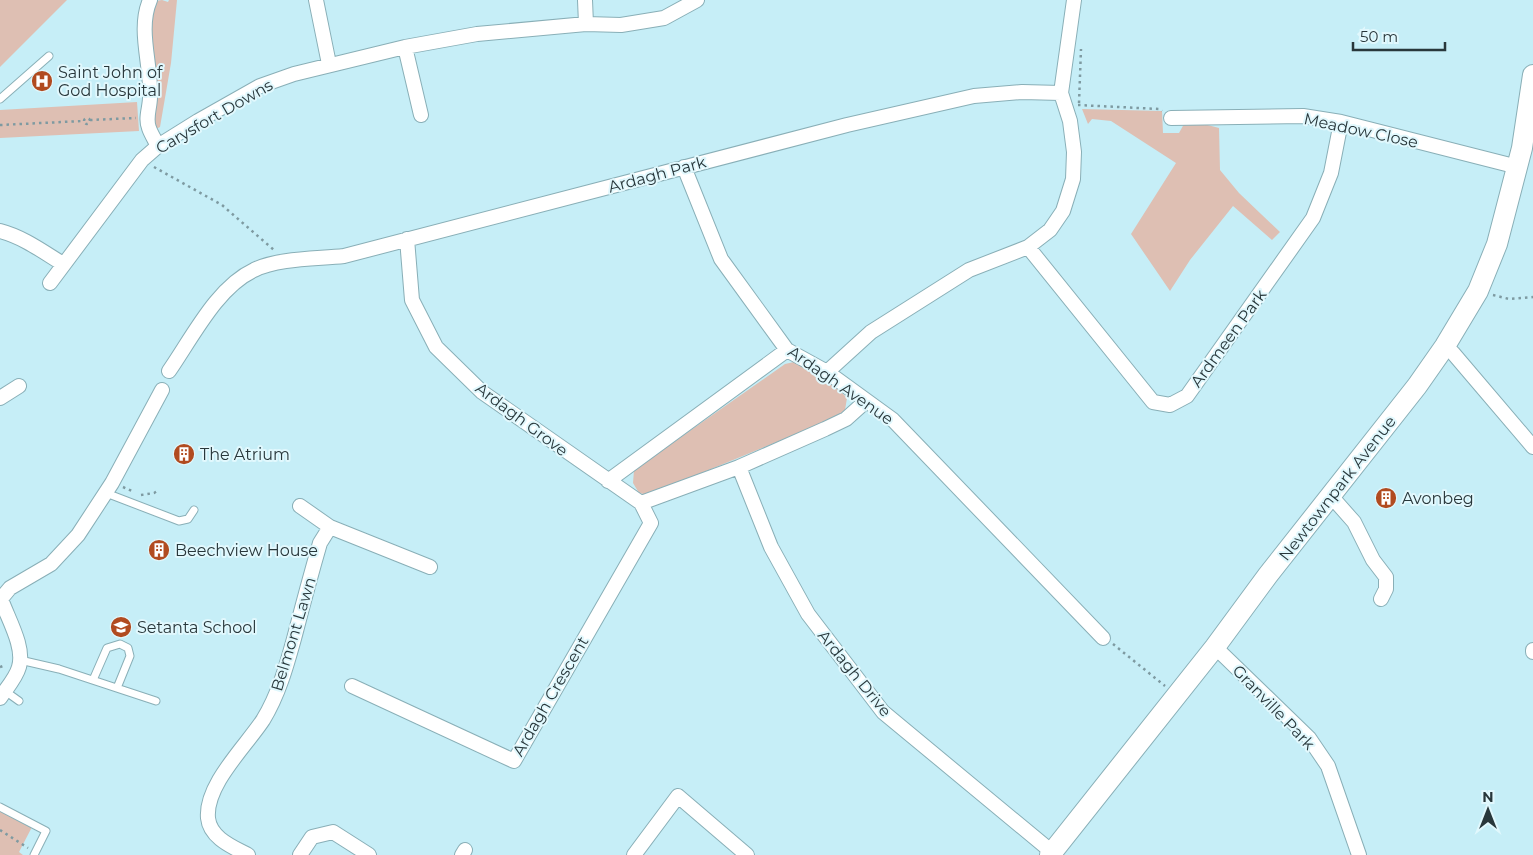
<svg xmlns="http://www.w3.org/2000/svg" width="1533" height="855" viewBox="0 0 1533 855" font-family="Montserrat,sans-serif">
<style>
.green{fill:#debfb3}
.lines{fill:none;stroke-linecap:round;stroke-linejoin:round}
.lane-casing{stroke:#89afb7;stroke-width:9}
.street-casing{stroke:#89afb7;stroke-width:16}
.secondary-casing{stroke:#89afb7;stroke-width:22}
.path{stroke:#7e9aa1;stroke-width:2.5;stroke-dasharray:2.5 4;stroke-linecap:butt}
.lane{stroke:#fff;stroke-width:7}
.street{stroke:#fff;stroke-width:14}
.secondary{stroke:#fff;stroke-width:20}
.labels{text-anchor:middle;stroke-width:4;stroke-linejoin:round;paint-order:stroke}
.poi-label{font-size:16px;fill:#28373b;stroke:#e1f8fd;text-anchor:start}
.street-label{font-size:16px;fill:#28373b;stroke:#e1f8fd}
</style>
<rect width="100%" height="100%" fill="#c6eef7"/>
<!-- green -->
<path class="green" d="M0 0H67L0 67Z
M162 0 168 2 169 0H177L171 63 160 127 156 129 154 126 150 13 156 1Z
M137 102 139 131 0 138V110Z
M1082 109 1162 111 1163 133H1179L1184 124H1204L1219 128 1220 170 1239 193 1280 232 1272 240 1233 206 1190 260 1170 291 1131 234 1176 163 1111 121 1092 119 1088 124Z
M794 362C810 367 836 385 847 398L845 410 835 418 648 495 639 493 633 483 634 470 785 364Z
M0 811 32 827 19 852 23 855H0Z"/>
<g class="lines">
<!-- lane casing -->
<g class="lane-casing">
<path id="lane" d="M0 99 49 56
M106 493 179 521 188 519 194 510
M20 660 59 669 156 701
M93 680 107 648 120 644 128 648 130 656 117 688
M5 691 19 701
M0 807 46 831 34 855"/>
</g>
<!-- street casing -->
<g class="street-casing">
<path id="street" d="M150 0C137 30 152 66 150 97 150 108 145 118 149 128 151 134 155 140 158 146
M316 0 329 64
M585 0 586 24
M405 47 421 115
M1171 118 1303 116 1341 122 1518 167
M684 167 721 259 787 350 827 372 893 420 1103 638
M0 231C23 237 42 251 63 264
M407 239 412 300 436 347 482 392 641 503
M1028 247 1153 402 1170 405 1187 396 1313 218 1331 173 1341 122
M50 283 142 160 158 146 198 121 260 86 294 74 405 47 477 34 586 24 621 25 664 18 697 0
M1445 346 1453 353 1533 447
M169 371C192 338 217 287 254 270 278 258 317 259 344 256L847 125 974 96 1022 92 1061 93
M827 372 871 332 969 270 1028 247 1050 230 1063 211 1073 179 1074 152 1070 121 1061 93 1074 0
M0 398 19 386
M739 467 771 547 808 614 883 712 1052 852
M608 481 787 350
M1331 496 1354 522 1373 560 1386 577V589L1381 599
M641 503 739 467 825 429 846 419 866 401
M300 506 330 527 430 567
M0 600 10 588 51 564 78 535 112 483 162 390
M1215 647 1309 738 1328 766 1359 855
M1533 650V652
M352 686 514 761 651 523 641 503
M0 698C6 689 16 678 19 667 25 647 8 619 1 599
M248 855C233 847 210 838 208 818 205 785 246 746 263 720 279 694 287 664 295 635 303 604 311 574 320 543L330 527
M300 855 312 837 333 832 369 855
M462 855 465 850
M634 855 678 796 747 855"/>
</g>
<!-- secondary casing -->
<g class="secondary-casing">
<path id="secondary" d="M1050 855 1215 647 1268 575 1417 386 1445 346 1478 291 1497 244 1522 148 1533 75"/>
</g>
<!-- path -->
<path class="path" d="M1079 103 1081 49
M1078 105 1159 109 1162 111
M84 121a3 3 0 1 1 6 0a3 3 0 1 1-6 0Z
M90 120 136 118
M0 125 83 121
M154 167 222 205 274 250
M1493 295 1509 299 1533 297
M123 487 134 492
M141 495 154 493 159 490
M1113 644 1165 686
M0 667 6 665
M0 830 28 848"/>
<!-- lane -->
<use href="#lane" class="lane"/>
<!-- street -->
<use href="#street" class="street"/>
<!-- secondary -->
<use href="#secondary" class="secondary"/>
</g>
<!-- icons -->
<defs>
<g id="hospital-disc" transform="scale(1.125)"><circle r="9.5" fill="#b14b20" stroke="#e1f8fd"/><path d="M-5-5h3v3.5h4V-5h3V5h-3V1.5h-4V5h-3Z" fill="#fff"/></g>
<g id="building-disc" transform="scale(1.125)"><circle r="9.5" fill="#b14b20" stroke="#e1f8fd"/><path d="M-4-6H4V6H1V3H-1V6H-4ZM-2.5-4.3h1.7v1.8h-1.7ZM.8-4.3h1.7v1.8H.8ZM-2.5-1h1.7V.8h-1.7ZM.8-1h1.7V.8H.8Z" fill="#fff"/></g>
<g id="school-disc" transform="scale(1.125)"><circle r="9.5" fill="#b14b20" stroke="#e1f8fd"/><path d="M0-5L7-2L0 1L-7-2ZM-4 1L0 2.5L4 1V4Q0 6-4 4Z" fill="#fff"/></g>
</defs>
<g fill-rule="evenodd">
<use href="#hospital-disc" x="42" y="81"/>
<use href="#building-disc" x="184" y="454"/>
<use href="#building-disc" x="1386" y="498"/>
<use href="#building-disc" x="159" y="550"/>
<use href="#school-disc" x="121" y="627"/>
</g>
<g class="labels">
<!-- poi labels -->
<g class="poi-label">
<text x="58" y="78">Saint John of<tspan x="58" dy="18">God Hospital</tspan></text>
<text x="200" y="460">The Atrium</text>
<text x="1402" y="504">Avonbeg</text>
<text x="175" y="556">Beechview House</text>
<text x="137" y="633">Setanta School</text>
</g>
<!-- street labels -->
<g class="street-label">
<text transform="translate(214 116) rotate(-30)" y="6">Carysfort Downs</text>
<text transform="translate(1361 130) rotate(12)" y="6">Meadow Close</text>
<text transform="translate(657 174) rotate(-15)" y="6">Ardagh Park</text>
<text transform="translate(1228 338) rotate(-54)" y="6">Ardmeen Park</text>
<text transform="translate(841 385) rotate(35)" y="6">Ardagh Avenue</text>
<text transform="translate(522 419) rotate(37)" y="6">Ardagh Grove</text>
<text transform="translate(1337 488) rotate(-52)" y="6">Newtownpark Avenue</text>
<text transform="translate(293 634) rotate(-73)" y="6">Belmont Lawn</text>
<text transform="translate(855 673) rotate(51)" y="6">Ardagh Drive</text>
<text transform="translate(550 696) rotate(-60)" y="6">Ardagh Crescent</text>
<text transform="translate(1274 707) rotate(46)" y="6">Granville Park</text>
</g>
</g>
<!-- north arrow -->
<g transform="translate(1488 810)" stroke="#e1f8fd" stroke-width="4" paint-order="stroke">
<path d="M0-4L9 19L0 12L-9 19Z" fill="#28373b"/>
<text y="-8" font-size="14" font-weight="bold" text-anchor="middle" fill="#28373b">N</text>
</g>
<!-- scale -->
<path d="M1353 42v8h92v-8" fill="none" stroke="#28373b" stroke-width="2.5"/>
<text x="1360" y="42" font-size="15" fill="#28373b" stroke="#e1f8fd" stroke-width="4" paint-order="stroke">50 m</text>
</svg>
